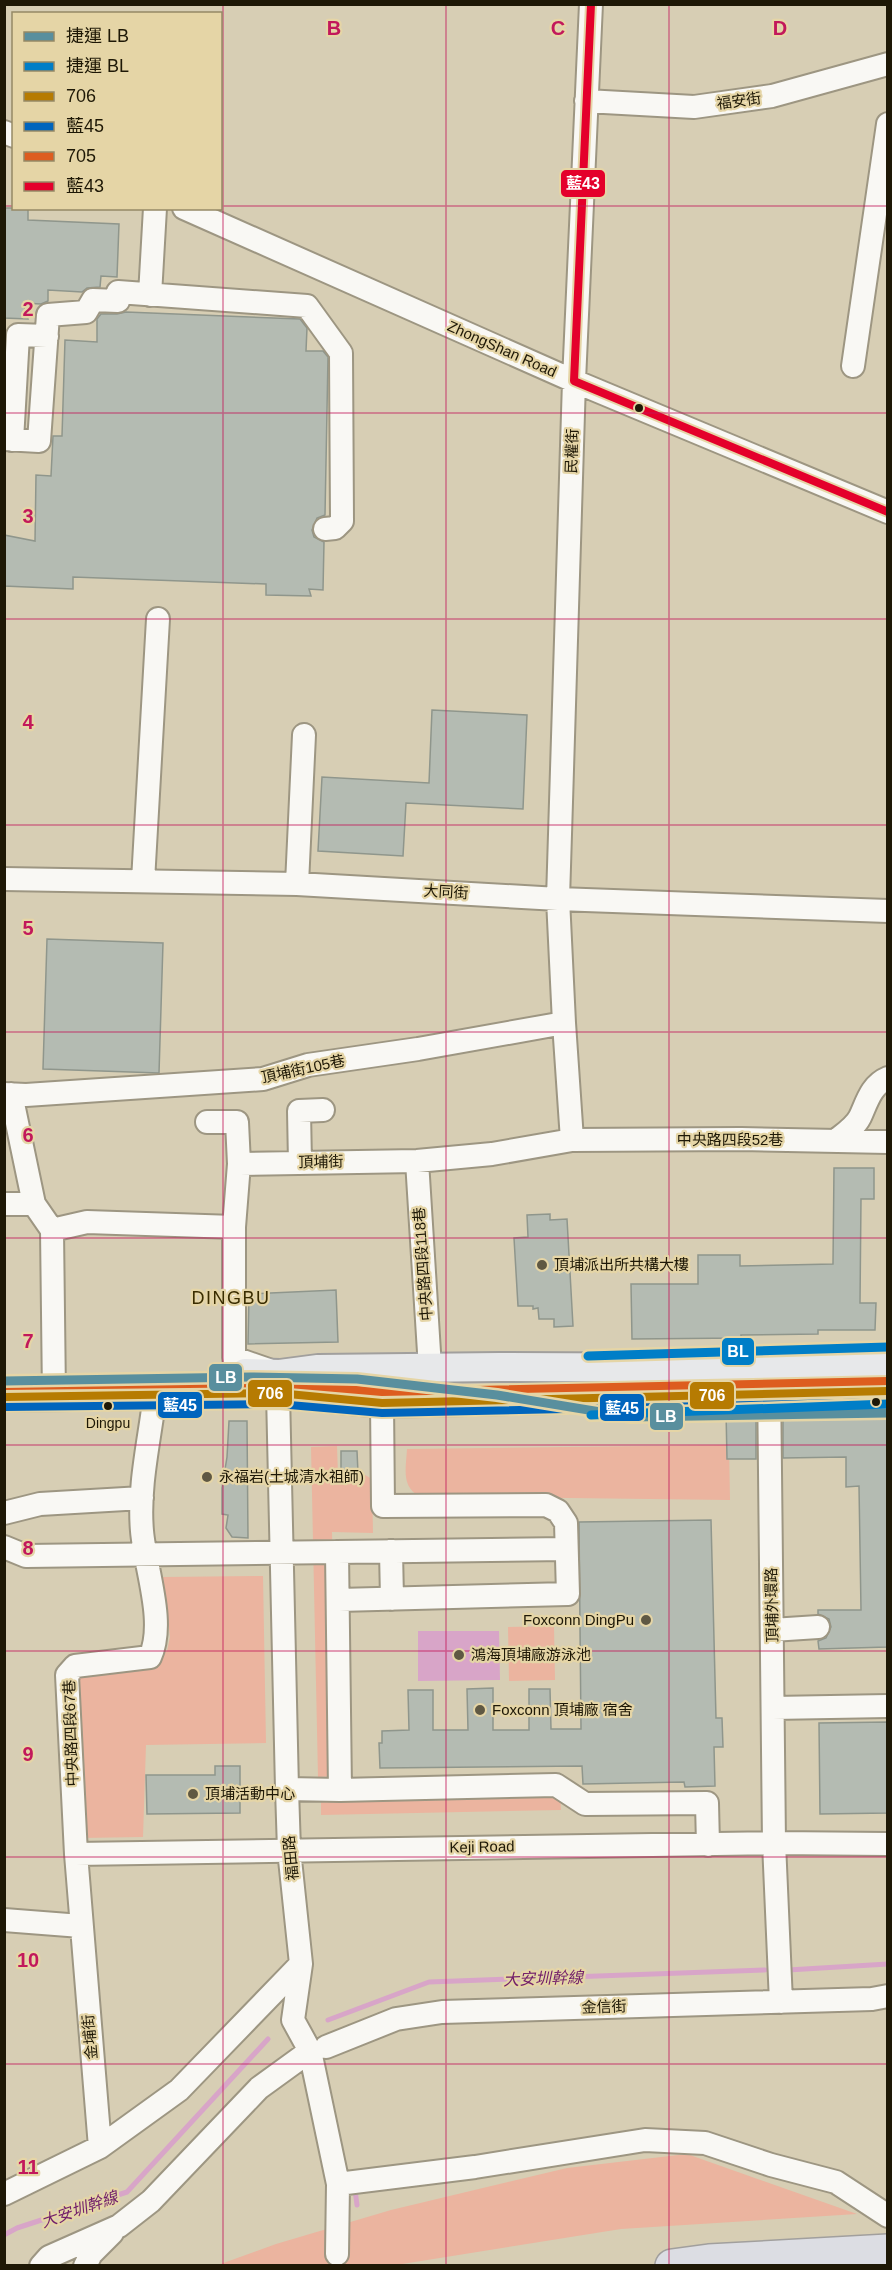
<svg xmlns="http://www.w3.org/2000/svg" width="892" height="2270" viewBox="0 0 892 2270" font-family="Helvetica,'Noto Sans TC',sans-serif">
<style>
.green{fill:#ebb49f}
.water{fill:#d8a5c8}
.lines{fill:none;stroke-linecap:round;stroke-linejoin:round}
.stream{stroke:#d8a5c8;stroke-width:5}
.building{fill:#b4bbb2;stroke:#8f968c;stroke-width:1.5}
.minor-casing{stroke:#9d9682;stroke-width:26}
.major-casing{stroke:#a19f9d;stroke-width:32}
.highway-casing{stroke:#a19f9d;stroke-width:36}
.minor{stroke:#f9f8f4;stroke-width:22}
.major{stroke:#e7e8ea;stroke-width:28}
.highway{stroke:#dcdde3;stroke-width:33}
.bus-1-casing{stroke:#e5d5a6;stroke-width:12}
.bus-2-casing{stroke:#e5d5a6;stroke-width:12}
.bus-3-casing{stroke:#e5d5a6;stroke-width:12}
.bus-4-casing{stroke:#e5d5a6;stroke-width:12}
.bus-1{stroke:#b67b02;stroke-width:8}
.bus-2{stroke:#0065bd;stroke-width:8}
.bus-3{stroke:#dd5d1f;stroke-width:8}
.bus-4{stroke:#e4002b;stroke-width:8}
.metro-1-casing{stroke:#e5d5a6;stroke-width:14}
.metro-2-casing{stroke:#e5d5a6;stroke-width:14}
.metro-1{stroke:#598f9e;stroke-width:9}
.metro-2{stroke:#007ec7;stroke-width:9}
.grid{fill:none;stroke:#c2185b;stroke-width:1.5;stroke-opacity:0.55}
.bus-dot{fill:#1e1806;stroke:#e5d5a6;stroke-width:2}
.poi-dot{fill:#5f5843;stroke:#e5d5a6;stroke-width:2}
.labels{text-anchor:middle;stroke-width:4.5;stroke-linejoin:round;paint-order:stroke}
.bus-label{font-size:14px;fill:#1e1806;stroke:#e5d5a6}
.street-label{font-size:15px;fill:#1e1806;stroke:#e5d5a6}
.poi-label{font-size:15px;fill:#1e1806;stroke:#e5d5a6;text-anchor:start}
.water-label{font-size:16px;font-style:italic;fill:#711e6a;stroke:#e5d5a6}
.quarter-label{font-size:18px;letter-spacing:1.5px;fill:#3a2d00;stroke:#e5d5a6}
.grid-label{font-size:20px;text-anchor:middle;font-weight:bold;fill:#c2185b;stroke:#e5d5a6;stroke-width:4.5;stroke-linejoin:round;paint-order:stroke}
.line-badge{stroke:#e5d5a6;stroke-width:2}
.badge-label{font-size:16px;text-anchor:middle;font-weight:bold;fill:#fff}
</style>
<rect width="100%" height="100%" fill="#d7ceb4"/>
<!-- green -->
<path class="green" d="M729 1445 730 1500 419 1496C401 1486 406 1468 407 1449Z
M337 1446 338 1475H365L372 1479 373 1533 332 1532 337 1776 318 1777 311 1447Z
M263 1576 266 1743 146 1745 143 1837 82 1838 74 1683 86 1671 154 1662 167 1651 170 1637 163 1577Z
M554 1626 555 1680 509 1681 508 1627Z
M560 1792 561 1810 321 1815V1796Z
M687 2154 857 2214 621 2229 396 2265 215 2266 276 2244 391 2210 567 2168Z"/>
<!-- water -->
<path class="water" d="M418 1631H499L500 1680 418 1681Z"/>
<g class="lines">
<!-- stream -->
<path class="stream" d="M788 1970 888 1964
M328 2020 429 1982 765 1970
M355 2190 357 2205
M4 2235 17 2228 127 2192 268 2039"/>
</g>
<!-- building -->
<path class="building" d="M4 208H28V220L119 224 117 277 101 276 100 287 87 288 82 292 48 290V301L41 304 23 303 28 319 4 318Z
M126 312 300 319 307 328 306 351H323L328 357 325 515 317 518 312 530 314 537 324 542 323 590 309 589 311 596 266 595V584L73 577V589L4 586V535L35 541 36 475 51 476 53 436H62L65 340 97 342V319L101 314H117Z
M432 710 527 715 523 809 406 803 403 856 318 851 322 777 429 783Z
M47 939 163 943 159 1073 43 1069Z
M834 1168H874V1199H861L860 1303H876L875 1330H818V1334L741 1335V1338L632 1339 631 1284H698V1255H740V1266L833 1264Z
M550 1214V1220L567 1219 573 1326 554 1327V1319H539L538 1308 533 1309V1306H518L514 1238 528 1237 527 1215Z
M336 1290 338 1342 248 1344 249 1294Z
M888 1408 887 1647 819 1649 818 1641 826 1638 831 1627 829 1619 818 1614V1610H861L859 1486 846 1487V1457L783 1458V1410Z
M726 1411H756V1459H727Z
M229 1421H247L248 1538 232 1537 226 1528 228 1515 222 1514V1488L227 1457Z
M341 1451H357L358 1473 341 1474Z
M711 1520 716 1718H722L723 1747H714L715 1786 685 1787 684 1782 583 1784 582 1766 380 1768 379 1743H382V1731L409 1730 408 1690H433V1730H468L467 1689 493 1688V1730H529V1689H550L551 1729H581L579 1522Z
M888 1722V1813L820 1814 819 1723Z
M215 1766H240V1813L147 1814 146 1775H215Z"/>
<g class="lines">
<!-- minor casing -->
<g class="minor-casing">
<path id="minor" d="M586 101 694 107 772 96 888 64
M4 132 14 136
M184 208 574 381 888 512
M150 295 155 208
M853 366 888 124
M4 439 39 441 48 315 86 312 93 300 118 301V292L307 306 341 353 342 521 335 528 325 529
M12 440 18 335 47 336
M4 879 297 884 558 899 888 911
M143 881 158 619
M297 884 304 735
M4 1094 26 1095 263 1079 308 1065 418 1049 564 1023
M11 1094 34 1204 52 1230
M207 1122H237L239 1164
M572 1140 741 1139 888 1142
M835 1141C844 1134 855 1127 860 1117 867 1102 871 1085 888 1078
M417 1161 430 1368
M300 1163 299 1111 323 1110
M4 1204H34
M769 1378 774 1843 781 2002
M54 1396 52 1230 87 1222 234 1227
M4 1513 40 1504 142 1498
M4 1547 26 1556 337 1552
M566 1549 337 1552 340 1790 556 1785 585 1804 707 1803 708 1845
M391 1551 392 1599
M339 1600 568 1594 566 1523 558 1511 546 1505 383 1506 382 1403
M772 1630 818 1627
M773 1708 888 1706
M287 1789 340 1790
M76 1854 774 1843 888 1844
M4 1920 81 1926
M301 1964 293 2020 310 2051 338 2184 337 2254
M326 2047 396 2019 442 2012 872 1999 888 1996
M100 2147 76 1854 67 1675 75 1666 150 1657C166 1622 145 1568 142 1531 138 1486 150 1438 155 1394
M338 2184 475 2167 645 2140 705 2143 771 2165 836 2182 888 2216
M4 2194 100 2147 179 2090 301 1964 289 1850 287 1789 278 1393 280 1374 234 1358V1227L239 1164 417 1161 492 1154 572 1140 564 1023 558 899 574 381 591 4
M41 2266 49 2257 119 2226 151 2201 259 2088 310 2051
M85 2266 91 2254 112 2233"/>
</g>
<!-- major casing -->
<g class="major-casing">
<path id="major" d="M245 1373 280 1374 318 1369 499 1367 748 1368 888 1364
M4 1397 278 1393 382 1403 888 1391"/>
</g>
<!-- highway casing -->
<g class="highway-casing">
<path id="highway" d="M672 2266 709 2261 888 2251"/>
</g>
<!-- minor -->
<use href="#minor" class="minor"/>
<!-- major -->
<use href="#major" class="major"/>
<!-- highway -->
<use href="#highway" class="highway"/>
<!-- bus-1 casing -->
<g class="bus-1-casing">
<path id="bus-1" d="M4 1397 278 1393 382 1403 888 1391"/>
</g>
<!-- bus-2 casing -->
<g class="bus-2-casing">
<path id="bus-2" d="M4 1407 278 1404 382 1413 888 1402"/>
</g>
<!-- bus-3 casing -->
<g class="bus-3-casing">
<path id="bus-3" d="M4 1386 278 1383 382 1392 888 1381"/>
</g>
<!-- bus-4 casing -->
<g class="bus-4-casing">
<path id="bus-4" d="M591 4 574 381 888 512"/>
</g>
<!-- bus-1 -->
<use href="#bus-1" class="bus-1"/>
<!-- bus-2 -->
<use href="#bus-2" class="bus-2"/>
<!-- bus-3 -->
<use href="#bus-3" class="bus-3"/>
<!-- bus-4 -->
<use href="#bus-4" class="bus-4"/>
<!-- metro-1 casing -->
<g class="metro-1-casing">
<path id="metro-1" d="M4 1381 251 1377 357 1379 497 1395 631 1417 888 1413"/>
</g>
<!-- metro-2 casing -->
<g class="metro-2-casing">
<path id="metro-2" d="M588 1356 888 1347
M591 1415 888 1404"/>
</g>
<!-- metro-1 -->
<use href="#metro-1" class="metro-1"/>
<!-- metro-2 -->
<use href="#metro-2" class="metro-2"/>
</g>
<!-- grid -->
<path class="grid" d="M223 4V2266M446 4V2266M669 4V2266M4 206H14M220 206H888M4 413H888M4 619H888M4 825H888M4 1032H888M4 1238H888M4 1445H888M4 1651H888M4 1857H888M4 2064H888"/>
<!-- markers -->
<g class="bus-dot">
<circle cx="639" cy="408" r="5"/>
<circle cx="876" cy="1402" r="5"/>
<circle cx="108" cy="1406" r="5"/>
</g>
<g class="poi-dot">
<circle cx="542" cy="1265" r="6"/>
<circle cx="207" cy="1477" r="6"/>
<circle cx="646" cy="1620" r="6"/>
<circle cx="459" cy="1655" r="6"/>
<circle cx="480" cy="1710" r="6"/>
<circle cx="193" cy="1794" r="6"/>
</g>
<g class="labels">
<!-- bus labels -->
<g class="bus-label">
<text x="108" y="1428">Dingpu</text>
</g>
<!-- street labels -->
<g class="street-label">
<text transform="translate(739 101) rotate(-8)" y="5">福安街</text>
<text transform="translate(502 349) rotate(24)" y="5">ZhongShan Road</text>
<text transform="translate(572 451) rotate(-88)" y="5">民權街</text>
<text transform="translate(446 892) rotate(3)" y="5">大同街</text>
<text transform="translate(303 1069) rotate(-12)" y="5">頂埔街105巷</text>
<text x="730" y="1145">中央路四段52巷</text>
<text transform="translate(321 1162) rotate(-1)" y="5">頂埔街</text>
<text transform="translate(423 1264) rotate(-94)" y="5">中央路四段118巷</text>
<text transform="translate(772 1605) rotate(-91)" y="5">頂埔外環路</text>
<text transform="translate(71 1733) rotate(-92)" y="5">中央路四段67巷</text>
<text transform="translate(482 1847) rotate(-1)" y="5">Keji Road</text>
<text transform="translate(291 1858) rotate(-95)" y="5">福田路</text>
<text transform="translate(604 2007) rotate(-2)" y="5">金信街</text>
<text transform="translate(90 2037) rotate(-95)" y="5">金埔街</text>
</g>
<!-- poi labels -->
<g class="poi-label">
<text x="554" y="1270">頂埔派出所共構大樓</text>
<text x="219" y="1482">永福岩(土城清水祖師)</text>
<text x="634" y="1625" text-anchor="end">Foxconn DingPu</text>
<text x="471" y="1660">鴻海頂埔廠游泳池</text>
<text x="492" y="1715">Foxconn 頂埔廠 宿舍</text>
<text x="205" y="1799">頂埔活動中心</text>
</g>
<!-- water labels -->
<g class="water-label">
<text transform="translate(543 1978) rotate(-2)" y="6">大安圳幹線</text>
<text transform="translate(79 2209) rotate(-19)" y="6">大安圳幹線</text>
</g>
<!-- quarter labels -->
<g class="quarter-label">
<text x="231" y="1304">DINGBU</text>
</g>
</g>
<g class="grid-label">
<text x="334" y="35">B</text>
<text x="558" y="35">C</text>
<text x="780" y="35">D</text>
<text x="28" y="316">2</text>
<text x="28" y="523">3</text>
<text x="28" y="729">4</text>
<text x="28" y="935">5</text>
<text x="28" y="1142">6</text>
<text x="28" y="1348">7</text>
<text x="28" y="1555">8</text>
<text x="28" y="1761">9</text>
<text x="28" y="1967">10</text>
<text x="28" y="2174">11</text>
</g>
<g class="line-badge">
<rect x="560" y="169" width="46" height="29" rx="6" fill="#e4002b"/>
<rect x="721" y="1337" width="34" height="29" rx="6" fill="#007ec7"/>
<rect x="208" y="1363" width="35" height="29" rx="6" fill="#598f9e"/>
<rect x="247" y="1379" width="46" height="29" rx="6" fill="#b67b02"/>
<rect x="689" y="1381" width="46" height="29" rx="6" fill="#b67b02"/>
<rect x="157" y="1391" width="46" height="28" rx="6" fill="#0065bd"/>
<rect x="599" y="1393" width="46" height="29" rx="6" fill="#0065bd"/>
<rect x="649" y="1402" width="35" height="29" rx="6" fill="#598f9e"/>
</g>
<g class="badge-label">
<text x="583" y="189">藍43</text>
<text x="738" y="1357">BL</text>
<text x="226" y="1383">LB</text>
<text x="270" y="1399">706</text>
<text x="712" y="1401">706</text>
<text x="180" y="1411">藍45</text>
<text x="622" y="1414">藍45</text>
<text x="666" y="1422">LB</text>
</g>
<!-- border -->
<rect width="892" height="2270" fill="none" stroke="#1e1806" stroke-width="12"/>
<!-- legend -->
<rect x="12" y="12" width="210" height="198" fill="#e5d5a6" stroke="#958966" stroke-width="1.5"/>
<rect x="24" y="32" width="30" height="9" fill="#598f9e" stroke="#958966" stroke-width="1.5"/>
<text x="66" y="42" font-size="18" fill="#1e1806">捷運 LB</text>
<rect x="24" y="62" width="30" height="9" fill="#007ec7" stroke="#958966" stroke-width="1.5"/>
<text x="66" y="72" font-size="18" fill="#1e1806">捷運 BL</text>
<rect x="24" y="92" width="30" height="9" fill="#b67b02" stroke="#958966" stroke-width="1.5"/>
<text x="66" y="102" font-size="18" fill="#1e1806">706</text>
<rect x="24" y="122" width="30" height="9" fill="#0065bd" stroke="#958966" stroke-width="1.5"/>
<text x="66" y="132" font-size="18" fill="#1e1806">藍45</text>
<rect x="24" y="152" width="30" height="9" fill="#dd5d1f" stroke="#958966" stroke-width="1.5"/>
<text x="66" y="162" font-size="18" fill="#1e1806">705</text>
<rect x="24" y="182" width="30" height="9" fill="#e4002b" stroke="#958966" stroke-width="1.5"/>
<text x="66" y="192" font-size="18" fill="#1e1806">藍43</text>
</svg>
